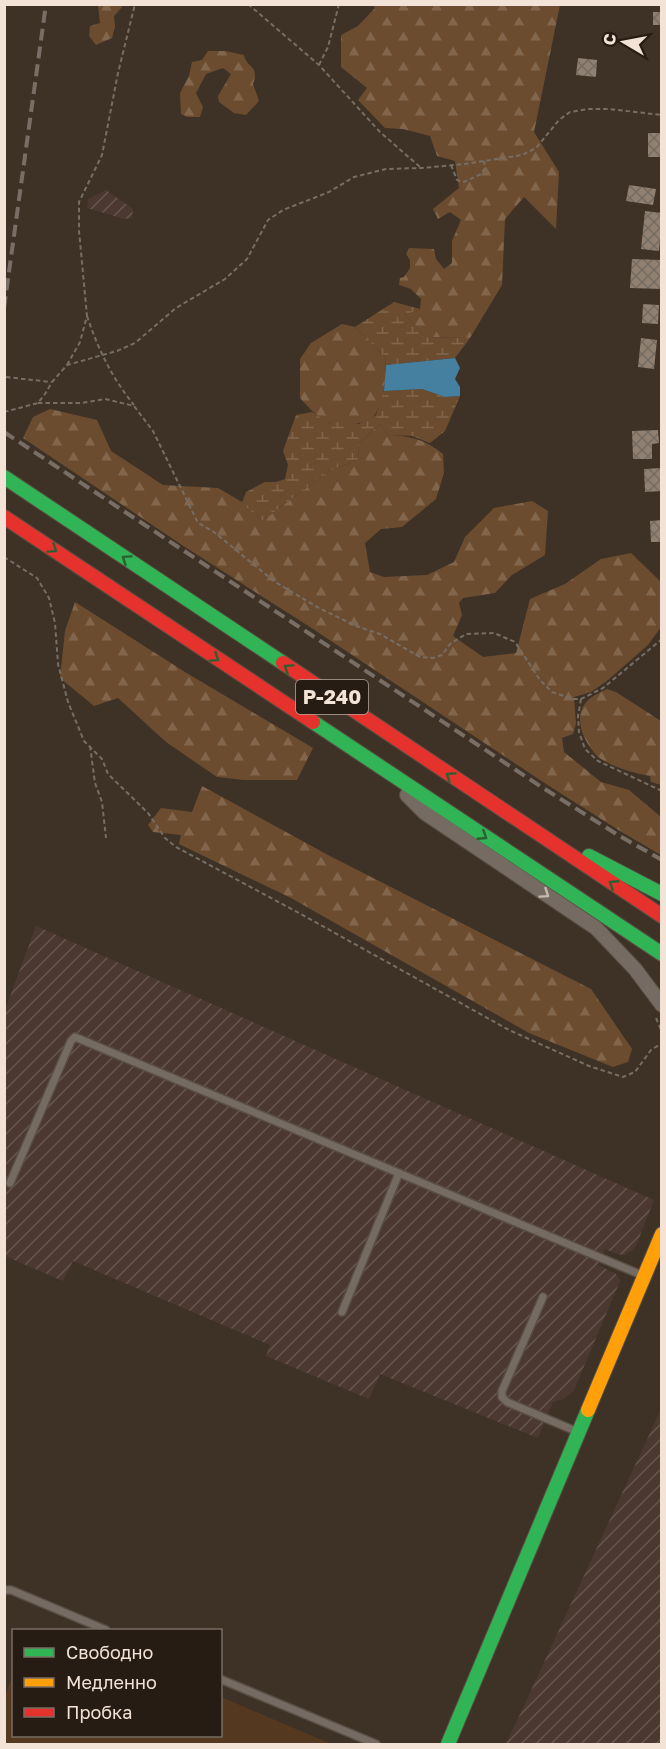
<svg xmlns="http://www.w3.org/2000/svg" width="666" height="1749" viewBox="0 0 666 1749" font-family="'Golos Text',sans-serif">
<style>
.built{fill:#543920}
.industrial{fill:url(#industrial-furrows)}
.forest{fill:url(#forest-firs)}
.wetland{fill:url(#wetland-marsh)}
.water{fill:#4680a0}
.building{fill:url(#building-cross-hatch)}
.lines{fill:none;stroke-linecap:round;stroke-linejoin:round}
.lane-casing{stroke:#594e44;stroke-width:10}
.street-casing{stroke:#594e44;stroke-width:16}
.fast-casing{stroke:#594e44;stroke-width:16}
.slow-casing{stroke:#594e44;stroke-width:16}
.jam-casing{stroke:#594e44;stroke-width:16}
.path{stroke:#766e65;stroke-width:2;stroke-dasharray:4.5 3;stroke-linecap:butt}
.lane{stroke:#756b62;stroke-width:7}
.street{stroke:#756b62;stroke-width:14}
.fast{stroke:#30b455;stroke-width:14}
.slow{stroke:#ff9f0a;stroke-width:14}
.jam{stroke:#e5322d;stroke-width:14}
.rail{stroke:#796e66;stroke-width:4;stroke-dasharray:12 6;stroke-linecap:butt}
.oneway{stroke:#2b6031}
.oneway2{stroke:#c6b9ad}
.labels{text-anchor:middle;stroke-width:6;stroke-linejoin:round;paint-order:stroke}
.shield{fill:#271c13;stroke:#b5a79c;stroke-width:1.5}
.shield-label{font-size:20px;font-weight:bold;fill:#f2e3d6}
</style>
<defs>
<pattern id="industrial-furrows" width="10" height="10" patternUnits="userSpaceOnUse" patternTransform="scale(1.5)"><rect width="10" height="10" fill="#4b3931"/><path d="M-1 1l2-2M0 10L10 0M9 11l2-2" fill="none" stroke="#65564e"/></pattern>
<pattern id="forest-firs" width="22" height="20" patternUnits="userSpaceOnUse" patternTransform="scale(1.5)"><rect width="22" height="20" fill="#6c4c2f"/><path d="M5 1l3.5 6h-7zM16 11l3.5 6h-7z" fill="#81664c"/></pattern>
<pattern id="wetland-marsh" width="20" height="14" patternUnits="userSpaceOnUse" patternTransform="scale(1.5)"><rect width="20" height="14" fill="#6c4c2f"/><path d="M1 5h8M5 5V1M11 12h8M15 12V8" fill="none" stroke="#81664c"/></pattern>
<pattern id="building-cross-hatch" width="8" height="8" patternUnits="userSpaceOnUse" patternTransform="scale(1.5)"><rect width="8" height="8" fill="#8f8071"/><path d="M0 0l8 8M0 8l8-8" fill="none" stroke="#766b60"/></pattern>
</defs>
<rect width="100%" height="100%" fill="#3e3226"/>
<!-- built -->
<path class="built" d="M13 1675 14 1736H220L221 1697 331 1744H5V1696Z"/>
<!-- industrial -->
<path class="industrial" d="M106 190 133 209 132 218 124 219 87 208 88 199Z
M36 926 654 1200 636 1246 631 1251 624 1255 617 1254 605 1249 598 1265 616 1274 620 1281 574 1390 564 1399 553 1402 538 1438 380 1374 369 1399 266 1356 270 1345 73 1261 63 1281 5 1256 4 1013Z
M661 1409V1744H506L522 1710Z"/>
<!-- forest -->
<path class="forest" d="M98 5H121L122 7 114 16 115 27 112 38 96 45 89 36 90 26 100 23Z
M373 5H560L534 132 559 172 556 229 524 197 505 219 502 285 470 338 426 337 405 315 420 309 421 299 411 289 399 285 400 278 404 277 410 268V260L406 254 409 248 434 249 436 259 444 269 452 263V241L461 220 450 212 438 219 433 209 459 188 455 161 437 156 430 136 403 129 385 128 358 100 367 88 341 67V35L358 26 375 8Z
M208 51H225L244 55C247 69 260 65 253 84L259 101 246 115 234 113 219 102 218 96 231 74 223 68 206 74 196 93 203 107 200 117H187L181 114 180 93 189 76 192 62 202 60Z
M342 324 355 327 386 358C385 376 386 397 376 413 369 425 340 428 328 423 317 417 308 407 300 398V359L311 343Z
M50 409 97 420 111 451 163 485 218 488 242 502 262 521 329 471 359 459 358 444 380 424 389 435C411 436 426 440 443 454L444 473 436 499 402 527 381 529 365 543 370 572 384 577 427 575 454 562 465 537 494 508 532 501 548 511 545 555 512 575 495 593 463 598 459 603 462 615 453 636 483 657 516 653 530 599 565 584 601 559 631 553 661 582V627L648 645 608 680 591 692 574 697 576 724 573 734 562 738 564 752 601 782 629 790 661 817V855L620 831 543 782 310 627 185 547 23 438 33 417Z
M75 602 185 672 313 748 297 780H244L217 777 166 742 118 698 94 706 60 678 65 631Z
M607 689 616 692 661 721V785L651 782 650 776C634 773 615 768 601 759 587 748 573 722 584 705 589 697 599 693 607 689Z
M202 786 328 855 591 989 632 1049 628 1062 613 1067 529 1033 291 898 179 844 181 835 153 832 148 825 161 808 192 812Z"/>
<!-- wetland -->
<path class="wetland" d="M394 302 420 309 405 315 426 337 470 338 455 358 386 365V358L355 327Z
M422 389 445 397 460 396 445 431 430 443 412 436 389 435 380 424 358 444 359 459 329 471 262 521 242 503 246 492 265 482H276L285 479 288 465 283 451 296 415 312 412 330 424H359L376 415 384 391Z"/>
<!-- water -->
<path class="water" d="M455 358 460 368 455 379 460 387V396L445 397 422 389 384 391 386 365Z"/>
<!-- building -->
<path class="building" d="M653 12H662V25H653Z
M578 58 597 60 596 77 576 75Z
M648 133H662V157H648Z
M629 185 656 189 653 205 626 201Z
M645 211 662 213 659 251 641 249Z
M632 259 662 260V289L630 288Z
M643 304 659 305 658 324 642 323Z
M641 338 657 340 654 369 638 367Z
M658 430 659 443 652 444V459H633L632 431Z
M661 468 662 491 645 492 644 469Z
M662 520V542H651L650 521Z"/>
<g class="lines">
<!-- lane casing -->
<g class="lane-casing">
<path id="lane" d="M10 1183 71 1041 75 1037 644 1276
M543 1297 502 1391V1397L507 1402 578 1432
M342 1312 399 1173
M4 1590H11L106 1630
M220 1679 376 1744"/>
</g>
<!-- street casing -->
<g class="street-casing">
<path id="street" d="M407 795 425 813 596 928 635 969 662 1005"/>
</g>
<!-- fast casing -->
<g class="fast-casing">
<path id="fast" d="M4 477 283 663
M313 722 662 954
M589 856 662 894
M448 1744 588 1410"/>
</g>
<!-- slow casing -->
<g class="slow-casing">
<path id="slow" d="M588 1410 662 1234"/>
</g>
<!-- jam casing -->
<g class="jam-casing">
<path id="jam" d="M4 517 313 722
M283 663 662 916"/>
</g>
<!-- path -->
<path class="path" d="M248 4 319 65 380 132 420 167
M319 65 328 47 339 4
M451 165 457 180 464 182 481 174 485 168 484 161
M87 316C98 349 112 378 134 405
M67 365 80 342 87 316 79 231V202L102 155 118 73 135 4
M6 377 51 382
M38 403H81L105 399 134 406 153 431 198 523 214 532 275 582 319 608 356 626 380 634 420 657 433 658 442 655 450 644 466 634 494 633 515 642 540 680 552 692 573 699H581L603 688 662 639
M4 412 38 403 45 394 52 382 67 365 117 351 135 343 176 308 225 279 247 259 268 220 283 210 329 192 354 177 386 169 422 168 465 164 522 155 536 148 559 120 570 112 588 109H609L662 115
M4 557 37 578 49 598 55 623 58 664 68 702 84 741 102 759 108 774 148 813 165 838 176 847 299 913 509 1030 589 1066 623 1077 635 1072 651 1050 662 1043
M581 699 578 716 579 732 585 749 598 761 662 791
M90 746 95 783 102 802 106 838
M656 1018 662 1032"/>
<!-- lane -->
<use href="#lane" class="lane"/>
<!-- street -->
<use href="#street" class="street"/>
<!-- fast -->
<use href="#fast" class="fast"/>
<!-- slow -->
<use href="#slow" class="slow"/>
<!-- jam -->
<use href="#jam" class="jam"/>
<!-- rail -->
<path class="rail" d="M4 308 46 4
M4 432 540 786 618 835 662 860"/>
</g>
<!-- one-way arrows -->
<defs><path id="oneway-chevron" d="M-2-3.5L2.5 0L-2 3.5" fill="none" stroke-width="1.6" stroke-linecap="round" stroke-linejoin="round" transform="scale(1.5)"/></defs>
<g class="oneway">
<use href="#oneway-chevron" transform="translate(53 549) rotate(34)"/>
<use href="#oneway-chevron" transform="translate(126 559) rotate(-146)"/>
<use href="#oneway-chevron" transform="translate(215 658) rotate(34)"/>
<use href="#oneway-chevron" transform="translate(288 668) rotate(-146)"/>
<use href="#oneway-chevron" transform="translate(450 776) rotate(-146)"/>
<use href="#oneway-chevron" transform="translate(483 836) rotate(33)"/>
<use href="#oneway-chevron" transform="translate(613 884) rotate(-147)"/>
</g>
<use class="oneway2" href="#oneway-chevron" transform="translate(545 894) rotate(34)"/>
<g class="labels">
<!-- shield labels -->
<rect class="shield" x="296" y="680" width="72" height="34" rx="4.5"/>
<g class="shield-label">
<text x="332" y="704">Р-240</text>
</g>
</g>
<!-- border -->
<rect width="666" height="1749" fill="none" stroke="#f2e3d6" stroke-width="12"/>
<!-- legend -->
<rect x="12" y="1629" width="210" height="108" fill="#271c13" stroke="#786c61" stroke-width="1.5"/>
<rect x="24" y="1648" width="30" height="9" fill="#30b455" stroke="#786c61" stroke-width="1.5"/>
<text x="66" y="1659" font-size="18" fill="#f2e3d6">Свободно</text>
<rect x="24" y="1678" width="30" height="9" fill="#ff9f0a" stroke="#786c61" stroke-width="1.5"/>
<text x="66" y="1689" font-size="18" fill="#f2e3d6">Медленно</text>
<rect x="24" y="1708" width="30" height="9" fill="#e5322d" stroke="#786c61" stroke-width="1.5"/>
<text x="66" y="1719" font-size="18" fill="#f2e3d6">Пробка</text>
<!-- north arrow -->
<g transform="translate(624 42) rotate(280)" stroke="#271c13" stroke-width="4.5" paint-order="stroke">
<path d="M0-4.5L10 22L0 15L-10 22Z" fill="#f2e3d6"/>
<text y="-9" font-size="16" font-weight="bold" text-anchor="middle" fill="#f2e3d6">С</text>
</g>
</svg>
